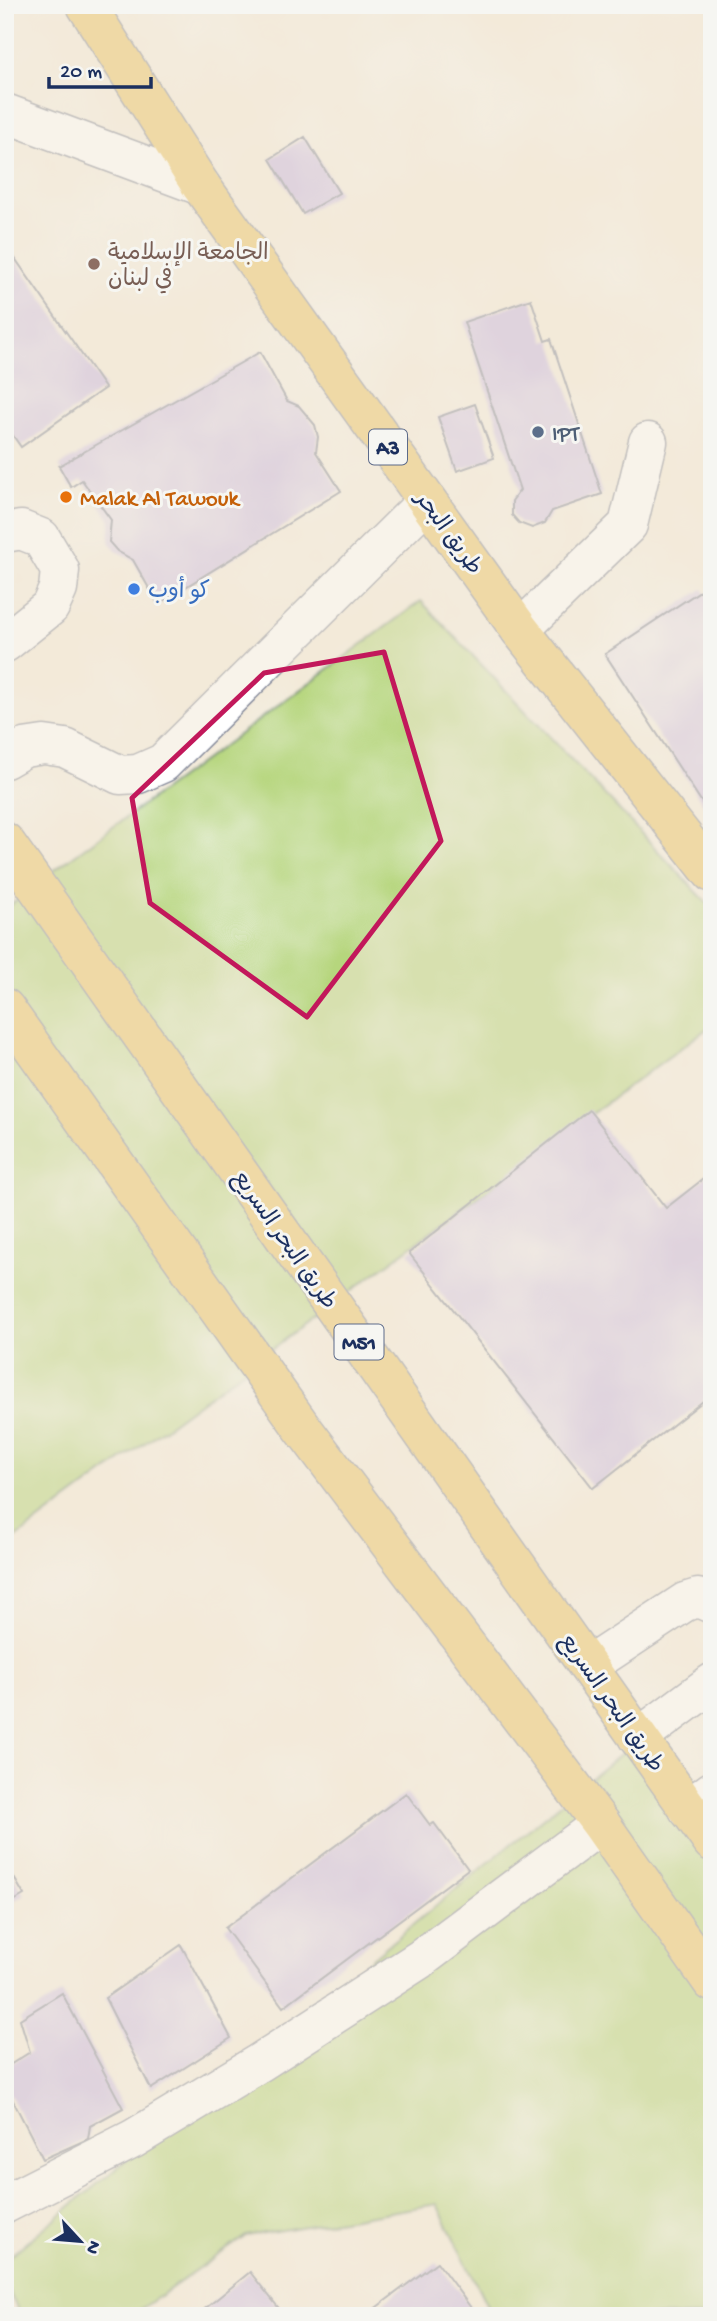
<svg xmlns="http://www.w3.org/2000/svg" width="717" height="2321" viewBox="0 0 717 2321" font-family="'Gochi Hand','Playpen Sans Arabic',sans-serif">
<style>
.green{fill:#b6d67d;stroke:#68826e;stroke-width:2}
.building{fill:#c8b8e3}
.lines{fill:none;stroke-linecap:round;stroke-linejoin:round}
.minor-casing{stroke:#878c9c;stroke-width:41}
.highway-casing{stroke:#878c9c;stroke-width:41}
.minor{stroke:#fff;stroke-width:38}
.highway{stroke:#ebc669;stroke-width:38}
.marked{fill:none;stroke:#c2185b;stroke-width:5;stroke-linejoin:round}
.education-dot{fill:#8d6e63;stroke:#f6f6f2;stroke-width:2.5}
.service-dot{fill:#5c6f8a;stroke:#f6f6f2;stroke-width:2.5}
.food-dot{fill:#e8710a;stroke:#f6f6f2;stroke-width:2.5}
.shop-dot{fill:#3f7fe0;stroke:#f6f6f2;stroke-width:2.5}
.labels{text-anchor:middle;stroke-width:6;stroke-linejoin:round;paint-order:stroke}
.shield{fill:#f6f6f2;stroke:#5d6b8a;stroke-width:2}
.shield-label{font-size:21px;font-weight:bold;fill:#1b2f5e}
.education-label{font-size:23px;fill:#785e54;stroke:#f6f6f2;text-anchor:start}
.service-label{font-size:23px;fill:#4e5e75;stroke:#f6f6f2;text-anchor:start}
.food-label{font-size:23px;fill:#c56008;stroke:#f6f6f2;text-anchor:start}
.street-label{font-size:23px;fill:#1b2f5e;stroke:#f6f6f2}
.shop-label{font-size:23px;fill:#366cbe;stroke:#f6f6f2;text-anchor:start}
</style>
<rect width="100%" height="100%" fill="#f6f6f2"/>
<filter id="ink" filterUnits="userSpaceOnUse"><feTurbulence type="fractalNoise" baseFrequency=".0143" numOctaves="2"/><feDisplacementMap in="SourceGraphic" scale="14" xChannelSelector="R" yChannelSelector="G"/><feConvolveMatrix kernelMatrix="1 2 1 2 8 2 1 2 1" color-interpolation-filters="sRGB"/></filter>
<filter id="wash" filterUnits="userSpaceOnUse"><feTurbulence type="fractalNoise" baseFrequency=".00686" numOctaves="4" result="noise"/><feDisplacementMap in="SourceGraphic" scale="28" xChannelSelector="R" yChannelSelector="G"/><feGaussianBlur stdDeviation="1.57" result="paint"/><feColorMatrix in="noise" values="0 0 0 0 0 0 0 0 0 0 0 0 0 0 0 0 0 1.4 0 .05"/><feComposite in="paint" operator="in"/></filter>
<g filter="url(#wash)">
<rect width="100%" height="100%" fill="#f3ead9"/>
<!-- green -->
<path class="green" d="M421 601 712 908V1025L5 1546V910L38 882Z
M634 1743 712 1846V2316H492L437 2204 246 2236 131 2316H21L5 2284V2260Z"/>
<g id="blocks">
<!-- building -->
<path class="building" d="M305 137 339 193 303 214 270 159Z
M5 244 105 388 21 447 5 424Z
M531 299 545 341 551 339 602 494 552 511 545 523 532 528 519 523 512 515V501L520 490 464 322Z
M260 352 287 401 299 406 315 425 318 437 316 452 341 491 158 604 133 560 117 551 109 542 111 520 82 480 71 487 59 466Z
M475 404 494 458 457 471 438 417Z
M703 589 712 603V797L703 804 605 654Z
M589 1110 666 1208 712 1172V1394L593 1488 409 1253Z
M406 1793 430 1825 434 1823 468 1869 283 2007 225 1928Z
M5 1862 24 1895 5 1906Z
M181 1945 231 2038 151 2089 105 1998Z
M62 1993 123 2108 90 2126 88 2139 43 2159 5 2085V2068L30 2052 20 2019Z
M437 2262 477 2316H365Z
M250 2272 281 2311 276 2316H196Z"/>
</g>
</g>
<g filter="url(#ink)">
<use href="#blocks" fill-opacity="0" stroke="#878c9c" stroke-width="2"/>
<g class="lines">
<!-- minor casing -->
<g class="minor-casing">
<path id="minor" d="M5 113 201 186
M5 533 21 530 41 538 60 570 58 589 50 607 5 643
M520 630 628 525 648 442
M5 759 24 748 44 745 65 748 120 775 138 774 163 763 427 501
M588 1666 685 1602 698 1598 712 1604
M638 1738 712 1683
M688 1809 712 1791
M5 2204 133 2139 259 2063 422 1958 601 1824"/>
</g>
<!-- highway casing -->
<g class="highway-casing">
<path id="highway" d="M86 5 201 186 520 630 712 873
M5 842 712 1842
M5 1008 301 1426 601 1824 712 1982"/>
</g>
<!-- minor -->
<use href="#minor" class="minor"/>
<!-- highway -->
<use href="#highway" class="highway"/>
</g>
</g>
<!-- marked area -->
<path d="M0 0H717V2321H0ZM384 652 441 841 307 1017 150 903 132 798 264 673Z" fill="#f3ead9" fill-opacity=".55" fill-rule="evenodd"/>
<path class="marked" d="M384 652 441 841 307 1017 150 903 132 798 264 673Z"/>
<!-- markers -->
<circle class="education-dot" cx="94" cy="264" r="7"/>
<circle class="service-dot" cx="538" cy="432" r="7"/>
<circle class="food-dot" cx="66" cy="497" r="7"/>
<circle class="shop-dot" cx="134" cy="589" r="7"/>
<g class="labels">
<!-- shield labels -->
<g class="shield">
<rect x="369" y="429.5" width="38" height="35" rx="5"/>
<rect x="334.5" y="1324.5" width="49" height="35" rx="5"/>
</g>
<g class="shield-label">
<text x="388" y="454">A3</text>
<text x="359" y="1349">M51</text>
</g>
<!-- education labels -->
<g class="education-label">
<text x="108" y="259">الجامعة الإسلامية<tspan x="108" dy="26">في لبنان</tspan></text>
</g>
<!-- service labels -->
<g class="service-label">
<text x="552" y="440">IPT</text>
</g>
<!-- food labels -->
<g class="food-label">
<text x="80" y="505">Malak Al Tawouk</text>
</g>
<!-- street labels -->
<g class="street-label">
<text transform="translate(450 532) rotate(54)" y="8">طريق البحر</text>
<text transform="translate(286 1239) rotate(55)" y="8">طريق البحر السريع</text>
<text transform="translate(613 1702) rotate(55)" y="8">طريق البحر السريع</text>
</g>
<!-- shop labels -->
<g class="shop-label">
<text x="148" y="597">كو أوب</text>
</g>
</g>
<!-- margin -->
<rect width="717" height="2321" fill="none" stroke="#f6f6f2" stroke-width="28"/>
<!-- north arrow -->
<g transform="translate(80 2241) rotate(116)" stroke="#f6f6f2" stroke-width="5" paint-order="stroke">
<path d="M0-5L12 26L0 18L-12 26Z" fill="#1b2f5e"/>
<text y="-10" font-size="19" font-weight="bold" text-anchor="middle" fill="#1b2f5e">N</text>
</g>
<!-- scale -->
<path d="M49 77v10h102v-10" fill="none" stroke="#1b2f5e" stroke-width="3.5"/>
<text x="60" y="77" font-size="21" fill="#1b2f5e" stroke="#f6f6f2" stroke-width="5" paint-order="stroke">20 m</text>
</svg>
